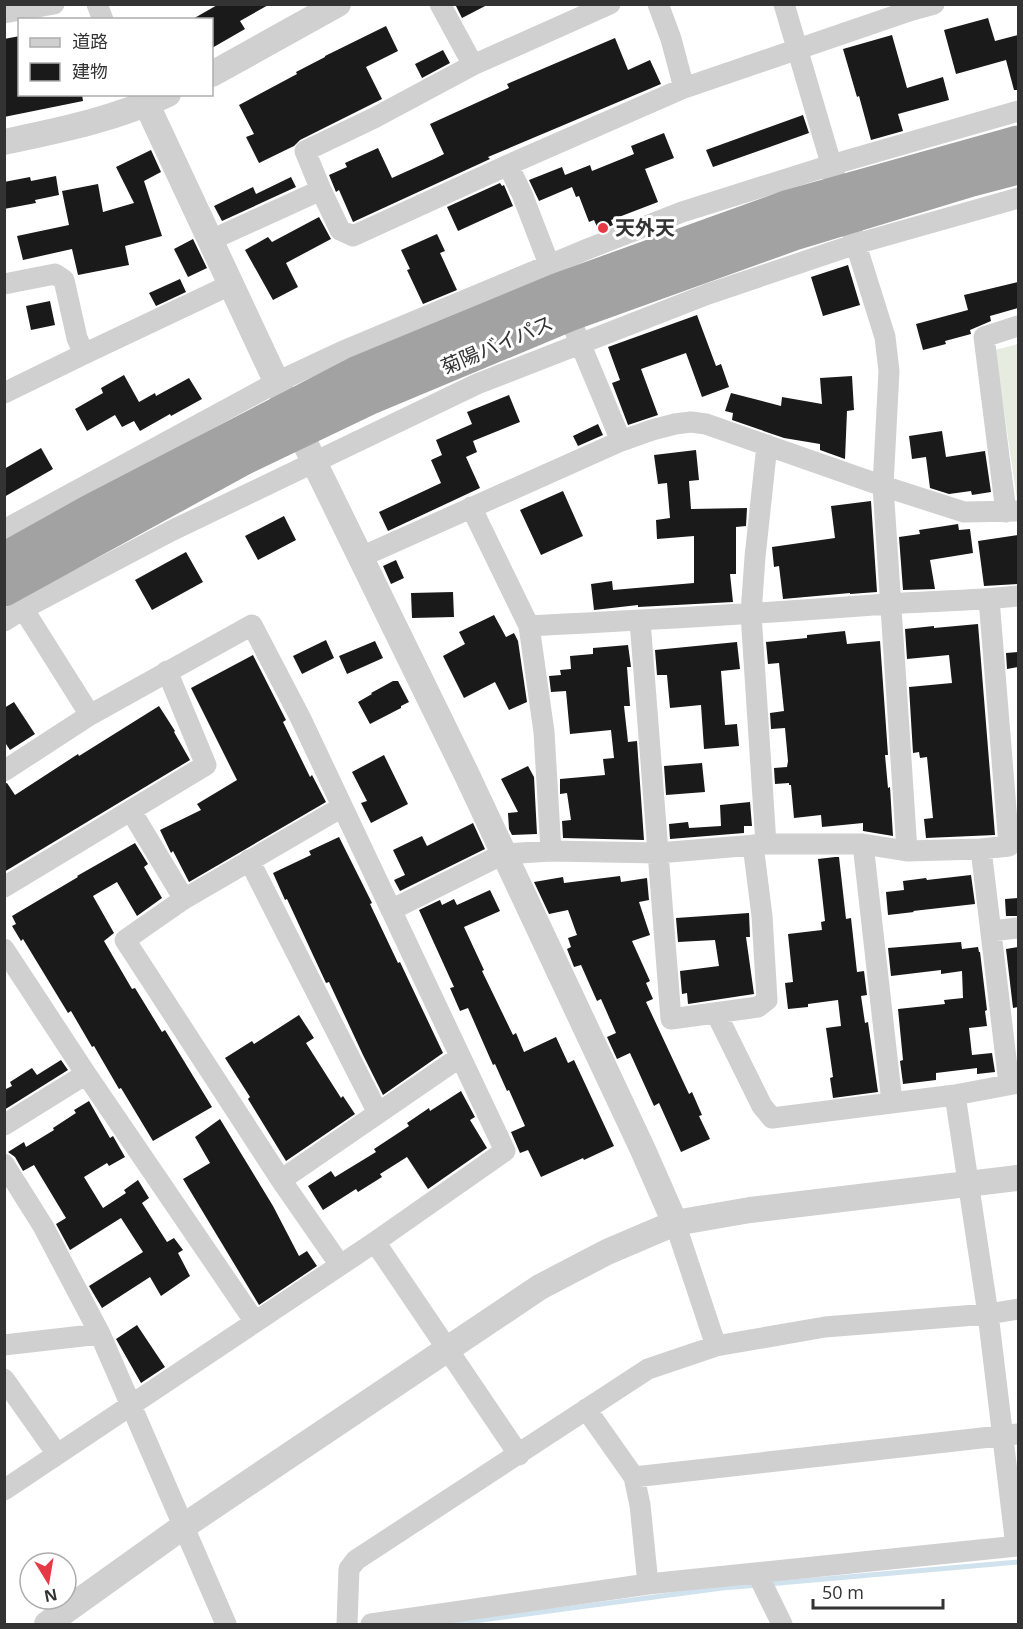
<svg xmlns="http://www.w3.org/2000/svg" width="1023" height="1629" viewBox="0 0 1023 1629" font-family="'Open Sans','Noto Sans JP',sans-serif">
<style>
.green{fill:#e6ecdf}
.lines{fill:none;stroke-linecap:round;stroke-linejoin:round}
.stream{stroke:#cfe2ee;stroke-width:5}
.building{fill:#1a1a1a}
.minor{stroke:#d0d0d0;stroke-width:21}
.tertiary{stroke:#d0d0d0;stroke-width:26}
.trunk{stroke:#a2a2a2;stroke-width:33}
.poi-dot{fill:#e63946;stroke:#fff;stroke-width:2}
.labels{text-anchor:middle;stroke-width:6;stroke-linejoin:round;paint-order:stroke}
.poi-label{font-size:20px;font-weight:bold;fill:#333;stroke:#fff;text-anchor:start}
.street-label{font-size:20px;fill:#333;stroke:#fff}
</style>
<rect width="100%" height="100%" fill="#fff"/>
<!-- green -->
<path class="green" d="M1018 344V499H1017L995 350Z"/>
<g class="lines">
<!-- stream -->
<path class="stream" d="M768 1584 1018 1562
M451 1624 722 1588 759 1585"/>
</g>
<!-- building -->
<path class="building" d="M219 4H270L240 21 245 29 212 48V20H191Z
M455 4H489L462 18Z
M988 18 995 41 1018 35V90H1014L1006 60 956 74 944 30Z
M386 26 398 51 366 67 382 99 300 140 294 146 259 163 246 137 254 134 239 105 297 74 296 72 325 57V56Z
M892 35 907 88 943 77 949 100 898 114 903 131 871 140 859 96 857 97 843 49Z
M20 36V94H82L83 101 4 117V39Z
M615 38 628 70 650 60 661 84 488 157 490 159 353 222 339 190 336 192 329 175 347 167 345 163 378 148 392 178 434 159 444 154 430 124 509 88 507 84Z
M443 50 450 63 422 78 415 64Z
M803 115 809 133 713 167 706 150Z
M664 133 674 158 645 169 658 202 611 220 613 225 599 231 594 220 589 222 579 196 576 197 572 187 539 201 529 180 562 167 565 175 590 165 592 171 634 154 631 146Z
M151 150 161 172 144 181 162 236 125 246 129 265 78 275 72 249 23 260 17 236 69 225 62 191 98 184 103 212 134 203 116 167Z
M56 176 59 195 35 200 36 203 4 209V182L30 177 31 181Z
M291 177 296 187 222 221 214 206 253 187 256 194Z
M500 183 502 186 504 185 513 206 458 231 447 207Z
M319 217 331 239 286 263 298 287 273 300 245 250 268 237 272 242Z
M437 234 445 251 440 253 457 290 423 304 407 270 410 269 401 250Z
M193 239 207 268 188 277 174 249Z
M848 265 860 305 823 316 811 277Z
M180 279 186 292 156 306 149 293Z
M1018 282V308L990 316 991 321 970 330 971 334 945 341 946 344 923 350 916 324 968 310 964 295Z
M50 301 55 325 31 330 26 306Z
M697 315 716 366 721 364 729 387 702 397 686 353 641 369 658 415 628 425 612 383 620 380 608 347Z
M124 375 139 402 155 393 156 396 189 378 202 399 171 416 170 414 140 431 134 421 122 427 115 415 87 431 75 409 103 393 101 388Z
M852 376 854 410 847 411 845 459 820 450V444L784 438 732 420 733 413 725 411 731 393 781 406 782 397 822 404 820 378Z
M509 395 520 422 473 441 477 452 466 457 480 488 388 531 379 512 441 483 431 460 442 455 436 440 472 424 467 412Z
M598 424 603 435 578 446 573 436Z
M942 431 946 457 985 451 991 492 972 495 971 491 949 494 930 488 926 457 912 459 909 436Z
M41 448 53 469 4 497V469Z
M696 450 699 480 689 481 691 509 747 508 746 526 736 527V574H730L733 602 638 607V605L594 610 591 584 612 581 613 590 694 583V536L657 539 656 520 670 518 667 483 658 484 654 455Z
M563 491 583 536 541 555 520 510Z
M871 501 877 592 850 594V593L783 599 779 566 774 567 772 547 835 538 831 506Z
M284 516 296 540 258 560 245 536Z
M958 524 959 530 970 529 973 553 930 560 935 589 903 590 899 537 920 534 919 530Z
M1018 535V584L984 586 978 541Z
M186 552 203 582 152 610 135 580Z
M396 560 404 578 391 584 383 566Z
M453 592 454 617 412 618 411 593Z
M494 615 506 637 514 633 518 641 527 702 509 710 495 682 464 698 443 656 465 644 459 632Z
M978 624 995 835 926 838 924 819 933 818 927 757 920 758 919 752 913 753 909 687 952 683 949 655 907 659 905 629 934 626V628Z
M845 631 847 644 880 641 888 755H885L888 788 890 787 893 836 863 831V823L822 827 821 815 794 818 791 785H789V783L775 784 774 768 787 767 788 761 785 728 771 729 770 713 784 711 779 663 768 664 766 642 807 638V635Z
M326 640 334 658 302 674 293 656Z
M375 641 383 658 347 674 339 656Z
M737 642 740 669 721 671 725 725 737 724 739 746 704 749 701 705 670 708 667 675H657L655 650Z
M628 645 631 667H627L630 706H624L628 742 637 741 644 840 563 838 562 821 571 820 567 793 560 794V779L605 775 603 759 614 758 611 730 570 734 566 691 551 692 549 676 561 675 560 670 571 669 570 656 593 654V648Z
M1018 652V667L1007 669 1006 653Z
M253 655 286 720 283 722 310 777 312 775 326 802 189 882 173 851 171 853 160 830 201 810 197 804 237 780 191 688Z
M393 681H398L409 702 401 706V708L370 724 358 702 372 694 371 693Z
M14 702 35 734 10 750 4 741V708Z
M159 706 175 731 174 732 190 760 4 872V784L7 783 15 795 78 754 79 756Z
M384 755 408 804 371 823 361 803 367 801 352 772Z
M702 763 705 792 666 795 664 766Z
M528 766 534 777 537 834 512 835 509 829 508 813 518 812 501 779Z
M750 802 752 826H744V833L670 839 669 824 688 822 689 828 721 826 720 805Z
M473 823 485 849 400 891 394 880 405 875 393 850 422 836 427 846Z
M339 837 372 903 370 904 398 963 400 962 443 1053 383 1095 363 1055 329 982 326 983 287 899 285 900 273 873 311 855 309 851Z
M135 843 148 864 144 867 162 898 137 916 117 882 93 896 114 933 104 941 132 989 135 988 162 1032 165 1030 212 1107 153 1141 121 1088 119 1089 94 1046 92 1047 71 1011 68 1013 23 939 21 941 12 926 16 924 12 916 78 877 77 876Z
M835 857H839L846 919 851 918 857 972 864 971 867 995 861 996 865 1023 868 1022 878 1092 833 1098 830 1078 833 1077 826 1028 841 1026 838 1000 808 1004V1007L788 1009 785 983 793 982 788 934 822 930 821 922 825 921 818 859Z
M971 875 975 904 913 911 914 912 888 915 886 892 904 890 903 881 926 878 927 880Z
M620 876 621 882 647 878 649 900 639 902 650 935 632 941 650 981 646 983 653 999 646 1002 689 1094 692 1092 702 1115 699 1116 710 1139 681 1152 659 1103 654 1106 630 1053 617 1059 607 1037 616 1033 601 999 597 1001 581 965 574 967 567 949 571 947 568 938 577 935 568 910 549 914 534 882 563 877 564 883Z
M490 890 500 911 464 927 484 970 482 971 513 1035 516 1033 524 1052 556 1037 568 1063 574 1060 614 1146 584 1160 583 1158 541 1177 528 1150 520 1153 511 1132 525 1126 509 1090 507 1091 495 1064 493 1065 468 1008 460 1011 450 988 454 987 419 910 440 900 442 905 454 899 457 905Z
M1018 898V916H1006L1005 899Z
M749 913 750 937H746L754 994 688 1004 687 993 682 994 680 971 719 966 715 940 678 942 676 918Z
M961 942 962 949 978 947 979 952H980L987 1010 985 1011 987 1026 969 1028 972 1055 992 1053 995 1072 977 1074V1068L936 1073V1080L903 1084 900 1061 903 1060 898 1009 945 1004 944 1000 963 998 962 971 941 974V970L891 976 888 948Z
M1018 947V1007L1013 1008 1006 949Z
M299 1015 314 1038 306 1043 341 1098 343 1096 355 1114 286 1161 248 1099 250 1097 225 1058 252 1041 254 1044Z
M61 1060 68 1070 4 1110V1090L12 1086 10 1082 32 1068 37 1075Z
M461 1091 475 1117 470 1120 487 1148 428 1189 407 1157 380 1174 382 1177 358 1192 356 1189 323 1210 308 1186 331 1171 335 1177 376 1152 374 1149 409 1126 407 1123 429 1108 430 1111Z
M89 1101 110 1138 113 1136 125 1157 109 1166 107 1163 84 1177 103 1208 126 1193 124 1190 138 1180 149 1198 142 1203 167 1242 174 1238 183 1250 178 1253 190 1276 161 1296 150 1277 102 1308 89 1286 143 1252 121 1218 70 1250 56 1224 66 1218 34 1165 23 1171 15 1157 8 1152 24 1142 26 1147 54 1130 53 1128 76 1113 74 1110Z
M220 1119 273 1206 299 1256 307 1251 317 1266 259 1305 183 1179 210 1163 195 1137Z
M137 1325 165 1367 141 1383 116 1339Z"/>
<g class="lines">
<!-- minor -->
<path class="minor" d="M97 4 103 20
M440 4 473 65
M610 4 473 65 374 118 305 151 321 190 340 230 353 236 508 165 684 88 912 10 934 4
M658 4 671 39 684 88
M784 4 835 177
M4 13 54 4
M508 165 522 194 554 277
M852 232 885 337 889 371 883 486 907 851
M211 240 321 190
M4 284 55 274 64 280 77 338 84 354
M575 331 621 441
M4 393 84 354 232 284
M471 507 529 626 544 732 551 851
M1006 512 984 337 1018 326
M4 530 277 382 341 352 590 248 682 212 831 165 1018 111
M361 557 621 441 652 430 675 424 691 422 706 424 883 486 964 512 1018 511
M17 599 90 715
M4 621 23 609 171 531 477 384 708 294 856 244 1018 198
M640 621 671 1019 758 1007 767 1000 762 916 753 845
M529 626C648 620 768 613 887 604 931 601 975 601 1018 596
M4 771 90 715 252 625 300 717 505 1151 375 1242 4 1490
M131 811 184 899
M766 844 751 614 755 557 767 445
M863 844 892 1102
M981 849 1009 1084
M249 860 378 1113
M4 887 206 765 167 671
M391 910 503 854 551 851 658 853 766 844H863L907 851 981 849 1009 846 989 599
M991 931 1018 928
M4 949 86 1074 255 1322
M716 1013 762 1106 772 1118 955 1095 1018 1083
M955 1095 988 1314 1016 1546
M4 1125 86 1074
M4 1164 43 1226 100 1334 226 1624
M281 1180 460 1057
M675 1223 716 1346
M375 1242 519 1455
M340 1265 281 1180 125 940 184 899 342 807
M4 1345 100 1334
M4 1379 57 1454
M586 1409 634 1477 640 1505 648 1584
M634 1477 1018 1434
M757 1573 782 1624
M347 1624 349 1569 356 1560 648 1369 716 1346 825 1327 988 1314 1018 1309
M371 1624 648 1584 1018 1546"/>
<!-- tertiary -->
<path class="tertiary" d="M212 74 338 4
M147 105 314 462 466 773 643 1150 675 1223
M4 142C61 130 116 119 168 94
M47 1624 184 1526 540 1287 607 1252 675 1223 750 1210 1018 1178"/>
<!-- trunk -->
<path class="trunk" d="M4 559 88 512 358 372 559 289 786 207 1018 142
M4 590 243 459 368 399 569 315 794 234 972 180 1018 168"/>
</g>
<!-- markers -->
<circle class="poi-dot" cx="603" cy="228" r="6"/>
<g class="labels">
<!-- poi labels -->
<g class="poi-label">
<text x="615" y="235">天外天</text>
</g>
<!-- street labels -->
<g class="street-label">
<text transform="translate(497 345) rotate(-23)" y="7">菊陽バイパス</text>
</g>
</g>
<!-- border -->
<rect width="1023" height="1629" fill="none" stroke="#333333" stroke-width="12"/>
<!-- legend -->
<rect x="18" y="18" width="195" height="78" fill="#ffffff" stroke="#adadad" stroke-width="1.5"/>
<rect x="30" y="38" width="30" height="9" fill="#d0d0d0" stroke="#adadad" stroke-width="1.5"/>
<text x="72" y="48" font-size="18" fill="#333333">道路</text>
<rect x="30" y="63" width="30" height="18" fill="#1a1a1a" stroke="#adadad" stroke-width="1.5"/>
<text x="72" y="78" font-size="18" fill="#333333">建物</text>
<!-- north arrow -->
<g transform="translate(48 1581) rotate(169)"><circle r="28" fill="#ffffff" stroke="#adadad" stroke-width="1.5"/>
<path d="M0-4.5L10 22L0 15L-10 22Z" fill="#e63946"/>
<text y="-9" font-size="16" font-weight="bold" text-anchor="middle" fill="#333333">N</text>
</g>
<!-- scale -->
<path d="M813 1599v9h130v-9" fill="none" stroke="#333333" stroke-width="3"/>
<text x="822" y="1599" font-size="18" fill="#333333" stroke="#ffffff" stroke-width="4.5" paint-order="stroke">50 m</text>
</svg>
